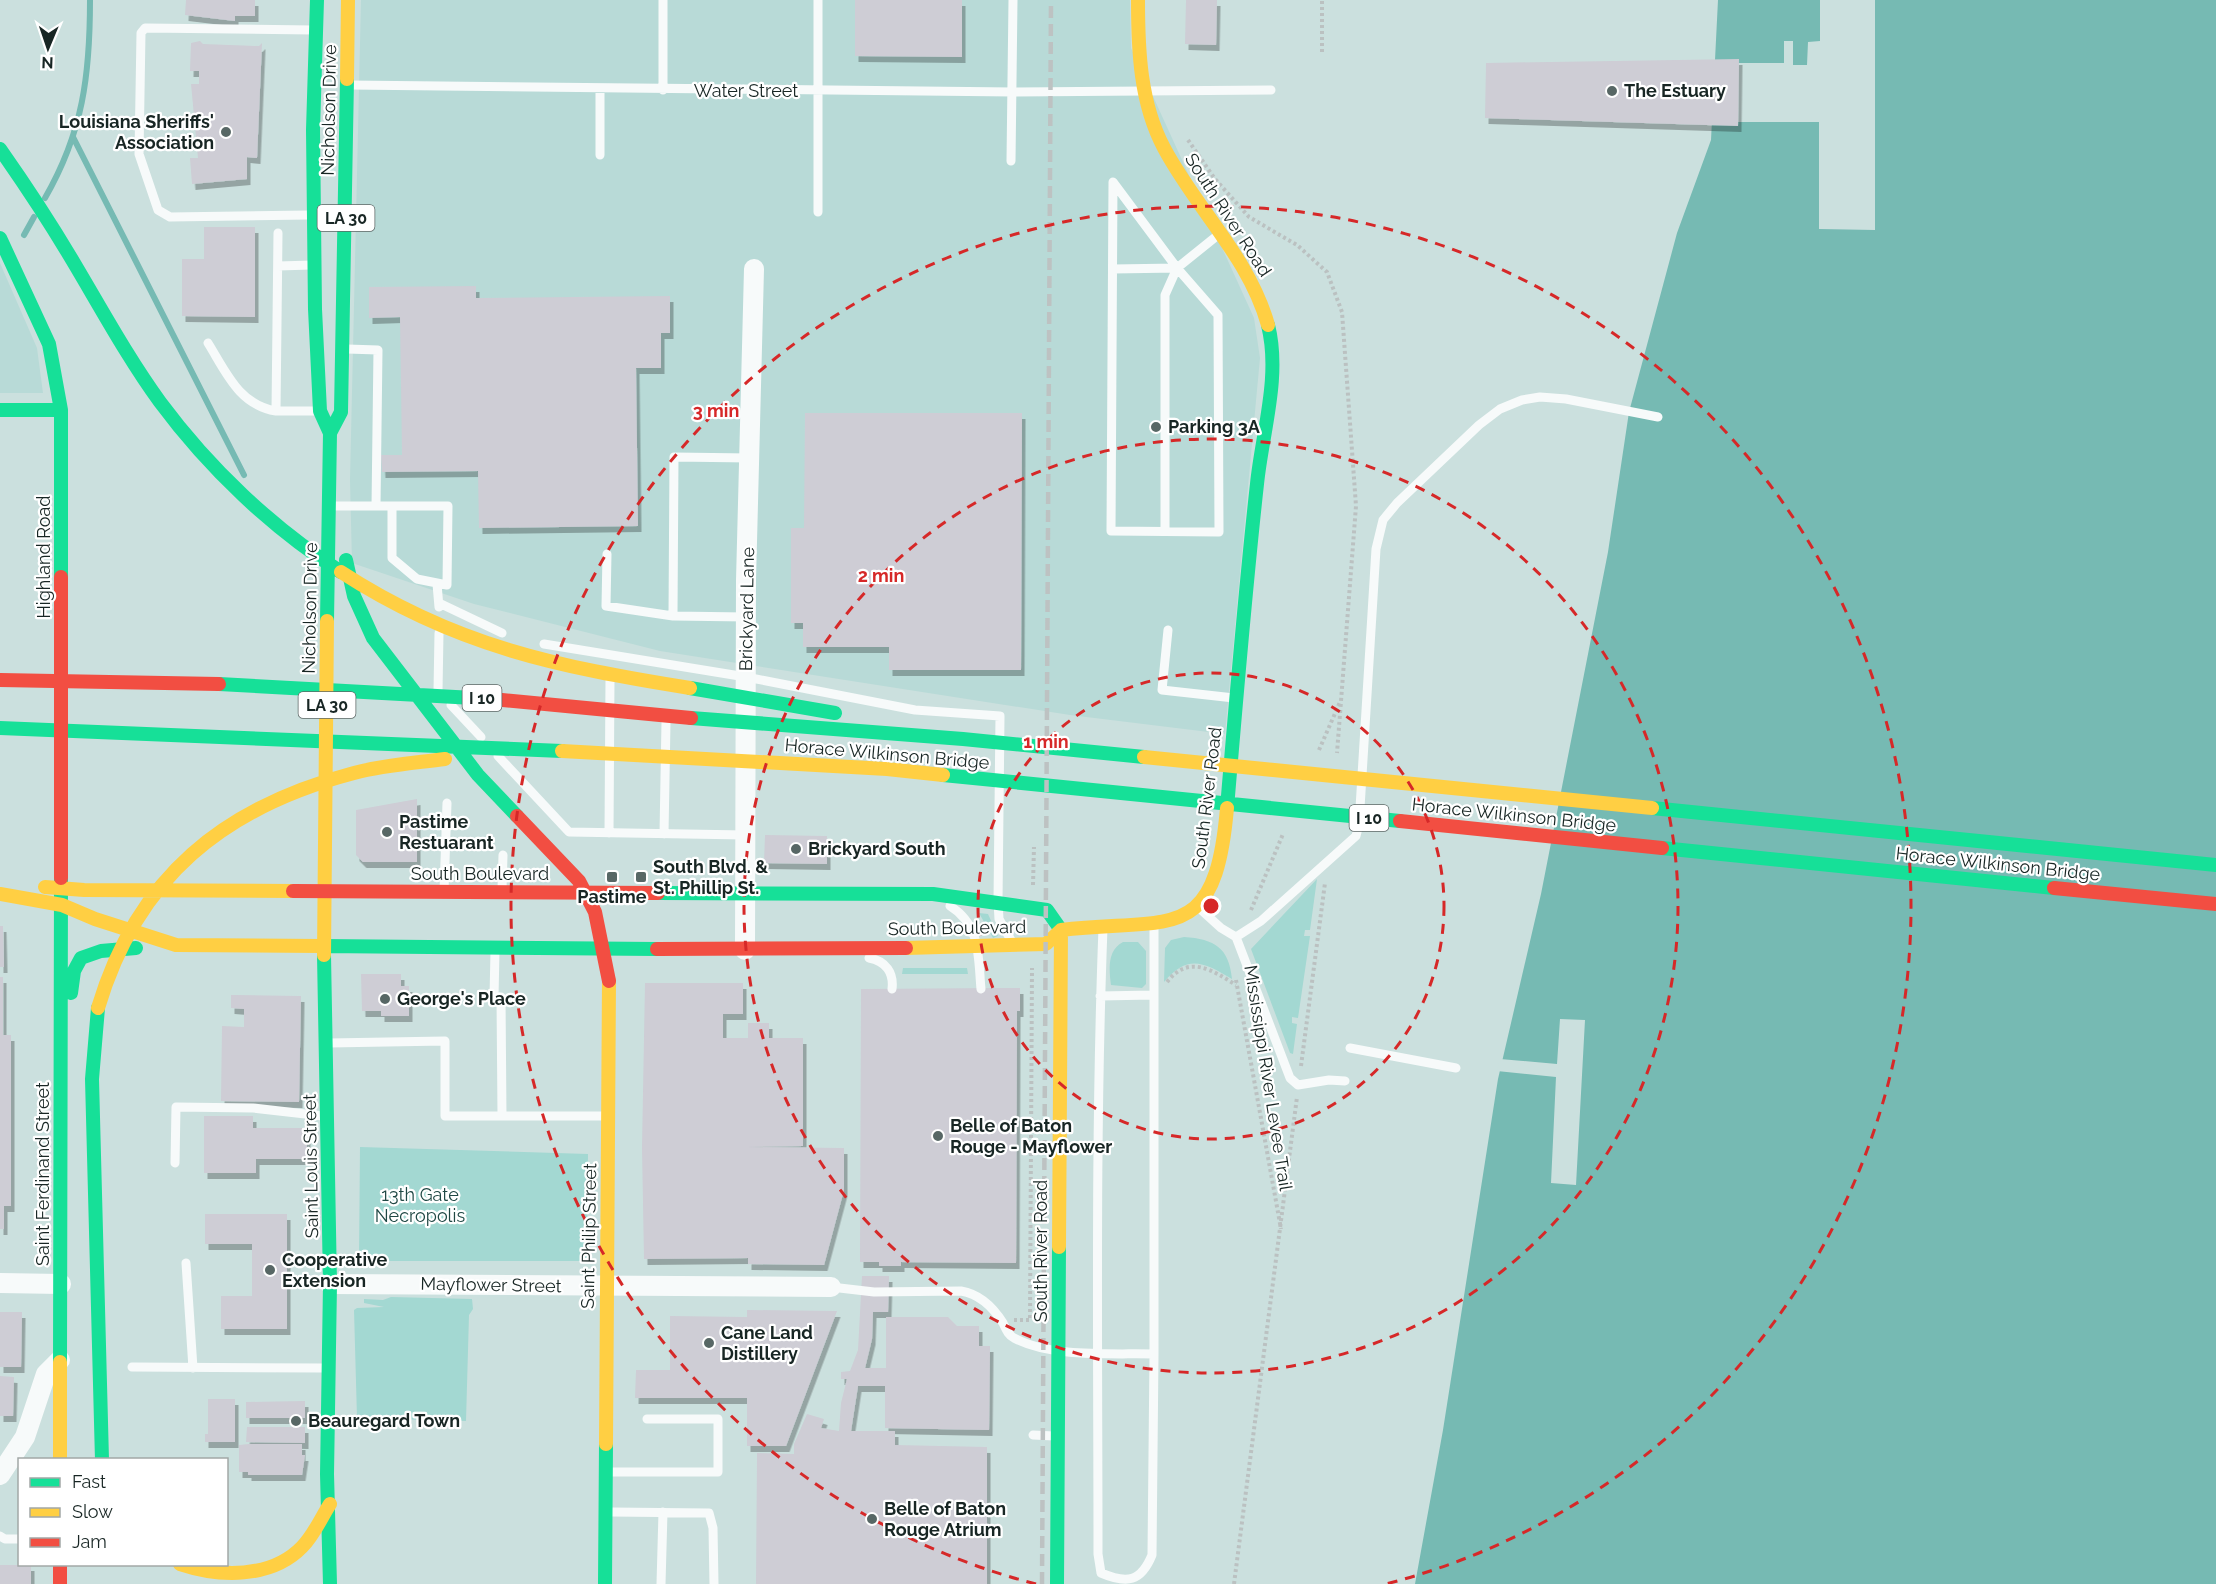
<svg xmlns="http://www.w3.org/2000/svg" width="2216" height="1584" viewBox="0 0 2216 1584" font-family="Raleway,sans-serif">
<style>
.built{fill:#b8dad7}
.green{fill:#a3d8d2}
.water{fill:#76bab3}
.pier{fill:#cbe0de}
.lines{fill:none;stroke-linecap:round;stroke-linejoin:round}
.stream{stroke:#76bab3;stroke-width:6}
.building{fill:#cecdd5;filter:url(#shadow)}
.path{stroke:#bbc1c1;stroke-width:4;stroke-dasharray:3 3;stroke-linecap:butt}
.lane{stroke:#f7fafa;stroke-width:9}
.street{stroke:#f7fafa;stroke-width:20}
.fast{stroke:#16e098;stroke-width:14}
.slow{stroke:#ffcf43;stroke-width:14}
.jam{stroke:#f24e42;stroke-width:14}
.rail{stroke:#bdc2c2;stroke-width:4.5;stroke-dasharray:12 6;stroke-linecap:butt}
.ring{fill:none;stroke:#d62828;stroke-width:3;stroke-dasharray:10 8}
.poi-dot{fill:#576765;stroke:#fff;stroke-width:2}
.labels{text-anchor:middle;stroke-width:4.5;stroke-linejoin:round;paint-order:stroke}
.shield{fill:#fff;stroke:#5d6766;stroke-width:1.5}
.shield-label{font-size:16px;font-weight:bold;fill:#182624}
.street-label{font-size:18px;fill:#182624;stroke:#fff}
.poi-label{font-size:18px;font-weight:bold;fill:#182624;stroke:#fff;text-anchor:start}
.park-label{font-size:18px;fill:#1f4844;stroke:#fff}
.centre{fill:#d62828;stroke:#fff;stroke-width:3}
.ring-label{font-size:18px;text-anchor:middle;font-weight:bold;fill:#d62828;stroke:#fff;stroke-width:4.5;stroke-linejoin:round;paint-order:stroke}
</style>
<defs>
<filter id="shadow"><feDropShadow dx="3.5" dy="6" stdDeviation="0" flood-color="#0004"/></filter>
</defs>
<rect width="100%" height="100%" fill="#cbe0de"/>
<!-- built -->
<path class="built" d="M361 0H1130L1131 48 1254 318 1260 358 1225 734 1070 715 660 651 474 604 352 563 350 480Z
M0 263 37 348 43 393H0Z"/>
<!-- green -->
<path class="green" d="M1317 879 1310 930H1305L1304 936H1310L1298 1018 1292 1017V1023L1297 1024 1293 1054 1290 1053 1251 949Z
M979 913 988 914 998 936 993 938Z
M1184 937C1215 939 1229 948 1232 979 1203 962 1188 954 1164 982L1165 948 1171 940Z
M1123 942H1138L1146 951V984L1142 988 1111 985C1109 970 1107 950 1123 942Z
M903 968H967L968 974H902Z
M360 1147 588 1154 587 1261H359Z
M391 1297 472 1299 473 1309 469 1315 466 1421 357 1418 354 1310 357 1308 384 1307 364 1303V1299L383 1300Z"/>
<!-- water -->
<path class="water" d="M1718 0H2216V1584H1415L1443 1430 1498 1079 1541 894 1608 552 1629 412 1677 233 1711 140Z"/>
<!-- pier -->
<path class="pier" d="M1820 0H1875V230L1819 229V122H1738V63H1784V41H1793V65H1807L1808 42 1820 41Z
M1560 1019 1585 1020 1576 1185 1551 1183 1556 1077 1497 1071 1500 1059 1557 1064Z"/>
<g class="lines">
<!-- stream -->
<path class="stream" d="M73 137 244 475
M45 198C83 132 90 75 90 0
M24 235 34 217"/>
</g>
<!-- building -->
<path class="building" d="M186 0H255V16H235V21L185 15Z
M855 0H962V57L855 56Z
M1186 0H1217L1216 45 1185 44Z
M200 41 203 44 259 46 262 43 257 158 247 157V179L192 184 190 158H198L191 84H199V71H190L191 43Z
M1739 59 1738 126 1485 118 1486 63Z
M204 227H255V317L182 316V259H204Z
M476 286V298L670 296V333H661V368H636L638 526 479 528 478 471 382 472 381 455H402L400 317 369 318V287Z
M805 413H1022L1021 670H889V647H803V623H791V528H804Z
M417 799V862H363L356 855V810Z
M765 835 827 836V864L764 863Z
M0 926H3L4 967H0Z
M361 974H401V986H409V1016H381V1011H362Z
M0 977H3V1035H11V1206H4V1229H0Z
M645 983H743V1014H723V1038H748V1023H769V1038H803V1146L747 1147 844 1148V1190L824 1265 748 1264V1258L644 1259 642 1148Z
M998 988H1020V1011H1017L1016 1263 901 1262V1266H879V1262H860L861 989Z
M231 995 301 996 299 1102 221 1101 222 1026 244 1027V1009L231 1008Z
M204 1116H253V1128H307V1159H256V1173H204Z
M205 1214H287V1329H221V1296H252V1244H205Z
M862 1276H889L888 1312H873L872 1339 865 1368H886V1317H948L957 1326H979V1346H990L989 1430 885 1428V1386H858L851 1431H895V1445L987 1447V1584H756L757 1453 794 1454V1444L807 1414 824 1419 821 1428 839 1431 841 1403 847 1379H841V1372L850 1371 858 1350Z
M747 1310 837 1311 786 1446H747V1398H635L636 1370H670V1316L747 1317Z
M0 1312H22L21 1367H0Z
M0 1376 14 1377 13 1416H0Z
M208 1399H235V1442H205V1434H208Z
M305 1401V1418H246V1402Z
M247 1427H305V1443L246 1442Z
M249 1444H302V1455H305L302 1475H248V1472H239V1445Z
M0 1565H31V1584H0Z"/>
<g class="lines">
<!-- path -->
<path class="path" d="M1322 52V0
M1188 140 1215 179 1249 217 1297 245 1327 272 1342 312 1356 506 1337 753
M1319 750 1340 702
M1033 885 1034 847
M1251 910 1283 834
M1236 980 1281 1229
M1167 982C1189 954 1212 970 1236 985
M1301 1066 1325 883
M1014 1320H1030L1032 968
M1234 1584 1297 1097"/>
<!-- lane -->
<path class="lane" d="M349 85 1013 92 1271 90
M663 90V0
M600 155V89
M1011 161 1013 0
M818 212V0
M309 215 170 217 158 210 139 154 141 33 145 28 313 30
M278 233 276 411H315
M278 266 312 265
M1113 269 1177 268 1218 315 1219 532 1111 531 1113 182 1177 268 1218 235
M208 343C226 372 239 405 276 411
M332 506H376L378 350 347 349
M376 506H448L447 585 417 579 392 558V506
M1165 531V295L1177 268
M607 554 606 606 673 616
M437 584 439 607
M439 603 502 633
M746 617 673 616 674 457 750 458
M1168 630 1162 690 1234 698
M544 644 746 677 915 710 1000 716 998 902 999 919 1012 942
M438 691 439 633
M451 705 481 737
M498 756 569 832 745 835
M609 833 610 679
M664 834 666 722
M502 889 503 855
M444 891 447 803
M950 906C981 925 978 957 981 989
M1199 908 1221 928 1236 937 1290 1078 1298 1085 1329 1080 1345 1081
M1154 927V1354
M1236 937 1261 921 1356 836 1359 824 1376 549 1383 520 1397 503 1479 425 1500 409 1522 400 1540 397 1566 399 1658 417
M495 951 494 997H501L502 1116
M869 958C886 961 894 973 892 989
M1100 996 1153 995
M329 1043 445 1041V1116H603
M1350 1048 1456 1068
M175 1163 176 1107 253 1108 323 1116
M186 1263 193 1368
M831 1287 874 1292 961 1291C979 1294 993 1307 1003 1323 1006 1329 1008 1335 1014 1338 1051 1358 1112 1353 1154 1354L1152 1555C1141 1582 1127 1584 1101 1573L1098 1554C1098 1346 1095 1137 1103 928
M132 1367 325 1368
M1033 1435 1054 1436
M609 1472H718V1419H647
M611 1512 709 1513 713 1528 714 1584
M0 1536 5 1539H20
M661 1584 663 1512"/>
<!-- street -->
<path class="street" d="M745 950 746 581 754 269
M0 1283 61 1284
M330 1284 831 1287
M0 1475 25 1437 46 1374 60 1360"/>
<!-- fast -->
<path class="fast" d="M317 0 313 130 315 309 320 411 330 433 327 621
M0 149C26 186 51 224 74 263 102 310 128 358 160 402 209 468 272 528 341 572
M0 238 49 344 61 410V577
M0 410H61
M330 433 341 412 347 79
M346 560 354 596 373 638 478 775 517 816
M219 684 492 699
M690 688 835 713
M691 718 963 739 1144 757
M0 728 562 751
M943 775 1400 821
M1227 808C1236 700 1245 592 1257 484 1262 433 1281 377 1268 325
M1652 808 2216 865
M1662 848 2054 888
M658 893 933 894 1047 910 1061 930
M322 946 657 949
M324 955 330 1284 327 1474 330 1584
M71 993 74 971 81 958 101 951 136 948
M98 1008 92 1079 102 1460
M60 1362 61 878
M605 1584 606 1444
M1057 1584 1059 1247"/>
<!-- slow -->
<path class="slow" d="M1138 0C1138 50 1140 103 1164 148 1197 210 1249 257 1268 325
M347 79 348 0
M341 572C455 646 558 667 690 688
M562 751 887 769 943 775
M1144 757 1652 808
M45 887 84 890 293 891
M0 894 62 905 95 919 176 945 322 946
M1061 930C1173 917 1215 946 1227 808
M906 948 1046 944 1061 930
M324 955 327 621
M98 1008C137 877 224 807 354 773 384 765 415 763 445 759
M1059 1247 1061 930
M606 1444 609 981
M60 1460V1362
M180 1564C219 1577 271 1579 302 1547 314 1535 321 1518 330 1504"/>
<!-- jam -->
<path class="jam" d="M0 680 219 684
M492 699 691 718
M517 816 579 881 595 912 609 981
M1400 821 1662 848
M61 878V577
M2054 888 2216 904
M293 891 658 893
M657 949 906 948
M60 1564V1584"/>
<!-- rail -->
<path class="rail" d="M1042 1584 1051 0"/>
</g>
<!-- distance rings -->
<g class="ring">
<circle cx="1211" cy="906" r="233"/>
<circle cx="1211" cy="906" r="467"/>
<path d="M1036 1584A700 700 0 1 1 1386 1584"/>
</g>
<!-- markers -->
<g class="poi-dot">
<circle cx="1612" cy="91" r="6"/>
<circle cx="226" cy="132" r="6"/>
<circle cx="1156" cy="427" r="6"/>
<circle cx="387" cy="832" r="6"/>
<circle cx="796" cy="849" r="6"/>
<rect x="606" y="871" width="12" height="12" rx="3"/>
<rect x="635" y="871" width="12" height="12" rx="3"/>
<circle cx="385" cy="999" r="6"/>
<circle cx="938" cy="1136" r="6"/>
<circle cx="270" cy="1270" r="6"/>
<circle cx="709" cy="1343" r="6"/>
<circle cx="296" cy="1421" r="6"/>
<circle cx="872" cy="1519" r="6"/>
</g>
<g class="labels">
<!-- shield labels -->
<g class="shield">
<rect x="317.5" y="205" width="57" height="26" rx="4.5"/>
<rect x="462.5" y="685" width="39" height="26" rx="4.5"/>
<rect x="298.5" y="692" width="57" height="26" rx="4.5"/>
<rect x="1349.5" y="805" width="39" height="26" rx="4.5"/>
</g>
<g class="shield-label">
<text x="346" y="224">LA 30</text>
<text x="482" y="704">I 10</text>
<text x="327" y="711">LA 30</text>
<text x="1369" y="824">I 10</text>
</g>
<!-- street labels -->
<g class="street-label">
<text x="746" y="97">Water Street</text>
<text transform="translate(329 110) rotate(-89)" y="6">Nicholson Drive</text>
<text transform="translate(1228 215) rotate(57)" y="6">South River Road</text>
<text transform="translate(44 557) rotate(-90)" y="6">Highland Road</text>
<text transform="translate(310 608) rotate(-89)" y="6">Nicholson Drive</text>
<text transform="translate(747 609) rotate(-89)" y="6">Brickyard Lane</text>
<text transform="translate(887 754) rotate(5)" y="6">Horace Wilkinson Bridge</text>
<text transform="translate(1207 798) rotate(-83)" y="6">South River Road</text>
<text transform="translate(1514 815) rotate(6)" y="6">Horace Wilkinson Bridge</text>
<text transform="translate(1998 864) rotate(6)" y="6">Horace Wilkinson Bridge</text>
<text x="480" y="880">South Boulevard</text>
<text transform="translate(957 928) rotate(-1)" y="6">South Boulevard</text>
<text transform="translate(1268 1078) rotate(81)" y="6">Mississippi River Levee Trail</text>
<text transform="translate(311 1166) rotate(-91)" y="6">Saint Louis Street</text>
<text transform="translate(43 1174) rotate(-90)" y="6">Saint Ferdinand Street</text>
<text transform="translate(589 1236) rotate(-89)" y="6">Saint Philip Street</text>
<text transform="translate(1041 1251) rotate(-90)" y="6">South River Road</text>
<text transform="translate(491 1285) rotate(1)" y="6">Mayflower Street</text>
</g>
<!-- poi labels -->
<g class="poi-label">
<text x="1624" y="97">The Estuary</text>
<text x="214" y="128" text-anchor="end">Louisiana Sheriffs'<tspan x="214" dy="21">Association</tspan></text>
<text x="1168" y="433">Parking 3A</text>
<text x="399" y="828">Pastime<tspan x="399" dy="21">Restuarant</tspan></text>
<text x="808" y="855">Brickyard South</text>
<text x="653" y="873">South Blvd. &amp;<tspan x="653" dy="21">St. Phillip St.</tspan></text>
<text x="612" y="903" text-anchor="middle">Pastime</text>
<text x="397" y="1005">George's Place</text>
<text x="950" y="1132">Belle of Baton<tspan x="950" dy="21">Rouge - Mayflower</tspan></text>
<text x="282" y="1266">Cooperative<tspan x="282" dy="21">Extension</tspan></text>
<text x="721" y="1339">Cane Land<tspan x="721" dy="21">Distillery</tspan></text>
<text x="308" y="1427">Beauregard Town</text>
<text x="884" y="1515">Belle of Baton<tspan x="884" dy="21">Rouge Atrium</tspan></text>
</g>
<!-- park labels -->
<g class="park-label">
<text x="420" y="1201">13th Gate<tspan x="420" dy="21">Necropolis</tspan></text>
</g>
</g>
<circle cx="1211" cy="906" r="9" class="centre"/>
<g class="ring-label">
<text x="716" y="417">3 min</text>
<text x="881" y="582">2 min</text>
<text x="1046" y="748">1 min</text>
</g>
<!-- legend -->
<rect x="18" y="1458" width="210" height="108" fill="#ffffff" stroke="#a3a8a7" stroke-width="1.5"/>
<rect x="30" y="1478" width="30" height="9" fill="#16e098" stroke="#a3a8a7" stroke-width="1.5"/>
<text x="72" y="1488" font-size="18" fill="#182624">Fast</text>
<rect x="30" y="1508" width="30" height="9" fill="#ffcf43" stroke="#a3a8a7" stroke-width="1.5"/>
<text x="72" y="1518" font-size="18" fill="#182624">Slow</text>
<rect x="30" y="1538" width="30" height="9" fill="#f24e42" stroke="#a3a8a7" stroke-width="1.5"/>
<text x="72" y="1548" font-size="18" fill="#182624">Jam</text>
<!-- north arrow -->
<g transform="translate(48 48) rotate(182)" stroke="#ffffff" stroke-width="4.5" paint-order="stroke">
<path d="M0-4.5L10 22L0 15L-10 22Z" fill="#182624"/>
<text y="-9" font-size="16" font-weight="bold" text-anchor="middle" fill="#182624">N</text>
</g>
</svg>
